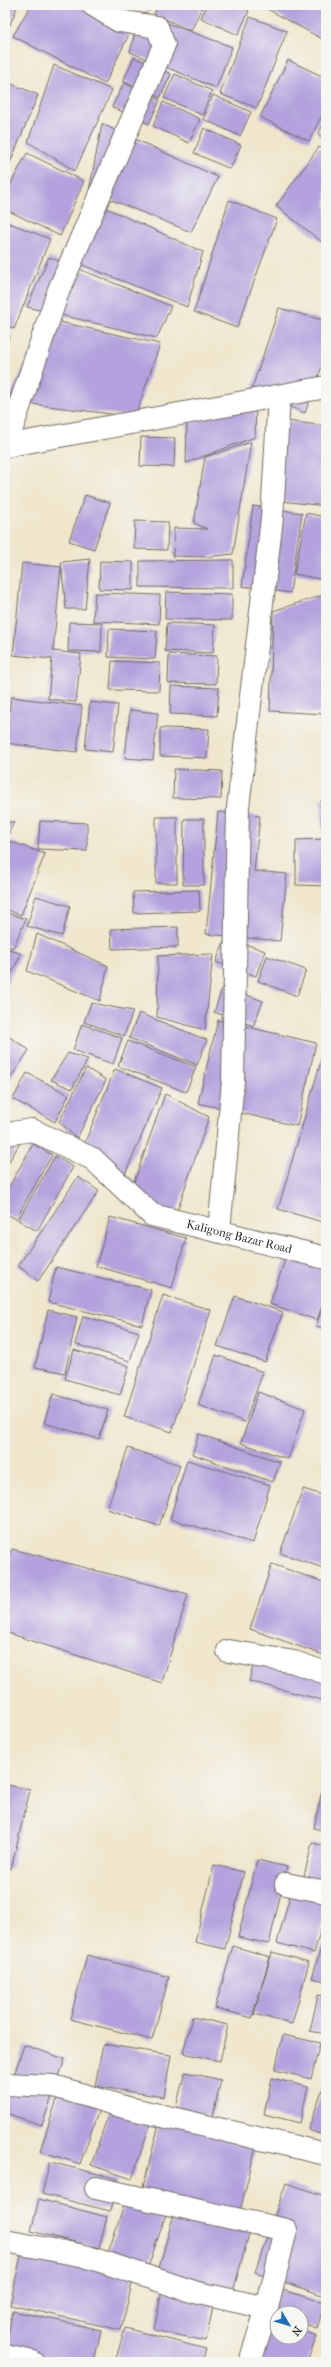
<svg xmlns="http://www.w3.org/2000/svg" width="331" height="2367" viewBox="0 0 331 2367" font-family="'IM FELL French Canon',serif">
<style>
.building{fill:#b3a2dd}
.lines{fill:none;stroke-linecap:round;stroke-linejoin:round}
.minor-casing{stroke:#706c63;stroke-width:24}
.minor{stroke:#fff;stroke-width:22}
.labels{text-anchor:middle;stroke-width:3;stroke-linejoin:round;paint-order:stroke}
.street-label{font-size:12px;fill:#2b2b2b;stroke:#f6f6f2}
</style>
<rect width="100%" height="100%" fill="#f6f6f2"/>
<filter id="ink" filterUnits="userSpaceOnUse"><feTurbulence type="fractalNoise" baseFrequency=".025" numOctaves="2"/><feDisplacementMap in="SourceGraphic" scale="8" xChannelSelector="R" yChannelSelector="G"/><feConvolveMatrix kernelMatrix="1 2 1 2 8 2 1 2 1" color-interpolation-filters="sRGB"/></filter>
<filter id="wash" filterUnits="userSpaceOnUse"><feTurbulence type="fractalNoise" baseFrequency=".012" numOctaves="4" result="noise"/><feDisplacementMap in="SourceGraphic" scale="16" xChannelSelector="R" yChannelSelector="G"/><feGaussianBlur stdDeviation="0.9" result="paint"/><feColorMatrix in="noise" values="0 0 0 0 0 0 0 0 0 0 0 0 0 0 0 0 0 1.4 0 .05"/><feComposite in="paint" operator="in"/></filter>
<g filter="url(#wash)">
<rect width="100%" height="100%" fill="#efe6cc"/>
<g id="blocks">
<!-- building -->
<path class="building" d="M5 5H18L5 37Z
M31 5H82L132 28 105 84 13 36Z
M134 5H152L149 11Z
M158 5H198L202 7 191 31 154 14Z
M207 5H236L249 11 238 35 201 18Z
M260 5H326V41Z
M140 13 232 47 216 88 130 52Z
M250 17 287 31 257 108 220 94Z
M134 57 171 74 160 98 123 81Z
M288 60 326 78V107L309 141 260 117Z
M54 65 112 90 75 171 28 142Z
M175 74 212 91 202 115 164 98Z
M124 83 160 100 149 124 112 107Z
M12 84 38 95 5 175V101Z
M213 95 251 112 240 136 203 119Z
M163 102 200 119 189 143 153 126Z
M326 118V139L318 135Z
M102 124 218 177 191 232 89 191Z
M204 128 241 145 230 169 194 153Z
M319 147 326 150V238L322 242 276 206Z
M27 153 84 181 60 236 5 209V195Z
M229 200 277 219 237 328 194 312Z
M93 202 203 252 187 307 68 259Z
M9 223 50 239 14 329 5 325V232Z
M49 257 171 306 157 338 27 307Z
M279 308 326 321V355L305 413 251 391Z
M46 319 160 344 135 417 8 401Z
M5 334 10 336 5 346Z
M256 403 255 437 186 463 187 424Z
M271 419 326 426V506L263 499Z
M141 437 175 438 174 467 140 466Z
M251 442 233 554 207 557 173 556 174 528 207 529 194 523 205 457Z
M85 495 110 503 94 549 69 541Z
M253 506 302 513 290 593 242 586Z
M306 513 326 517 325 580 294 574Z
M135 521 168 522 167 550 134 549Z
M90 559 85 609H66L61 562Z
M233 560V588L140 587V561Z
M100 561 133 562V590L99 589Z
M22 563 61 567 53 651 81 654 76 702 48 699 52 659 13 655Z
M166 592 232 594V620L165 619Z
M95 593 160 595 159 624 93 621Z
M326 594V714L270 711 273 611Z
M69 622 102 623 101 652 68 651Z
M167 623 215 625 213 653 165 651Z
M109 629 157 631 155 659 108 657Z
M169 654 217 656 216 684 168 683Z
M112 661 160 663 159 691 110 690Z
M171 686 219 688 217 716 170 714Z
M11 697 82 706 77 752 5 743Z
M90 702 118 705 113 752 85 749Z
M130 710 158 713 153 760 125 758Z
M160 728 209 729 207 758 160 756Z
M174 769 222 771 221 799 173 798Z
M321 800H326V828H322Z
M218 812 260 816 254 871 287 874 280 941 206 934Z
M156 817H177V883H156Z
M184 819H204V885H183Z
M40 821 87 823V851L38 849Z
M5 822H14L5 841Z
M326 839V886L296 885V840Z
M9 841 45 854 21 915 5 909V851Z
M199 890 200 911 134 913 133 892Z
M36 896 70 906 62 936 27 926Z
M5 912 26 919 13 948 5 944Z
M178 927V947L112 949 111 929Z
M37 934 108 966 100 1001 27 971Z
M226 937 265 951 256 976 216 962Z
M5 947 21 954 6 986 5 985Z
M213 954 205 1030 157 1017 158 956Z
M267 956 306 970 297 996 258 981Z
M223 986 263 1001 253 1026 214 1012Z
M91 1003 133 1011 124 1036 84 1022Z
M139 1013 207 1040 197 1065 129 1038Z
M218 1020 316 1043 297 1126 198 1103Z
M82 1024 122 1038 113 1064 73 1050Z
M5 1034 29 1050 5 1086Z
M128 1041 196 1067 186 1092 118 1066Z
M326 1044V1223L278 1209Z
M68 1053 88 1059 72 1089 51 1080Z
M86 1068 106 1080 77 1138 59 1122Z
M115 1069 162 1088 123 1179 83 1147Z
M27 1073 69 1095 55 1122 13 1099Z
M165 1094 209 1117 176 1214 129 1196Z
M5 1138 21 1141 5 1168Z
M33 1144 52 1155 16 1219 5 1213V1194Z
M55 1156 73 1167 37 1231 18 1220Z
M78 1177 99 1191 38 1281 18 1266Z
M110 1217 186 1238 172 1288 96 1266Z
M287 1254 326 1267V1294L317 1320 270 1304Z
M56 1267 151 1290 142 1325 48 1302Z
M163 1295 211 1310 172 1432 124 1417Z
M235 1296 283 1312 265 1362 217 1346Z
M326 1298V1329L316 1326Z
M48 1310 77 1317 65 1373 35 1367Z
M83 1316 139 1332 130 1361 75 1344Z
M74 1350 129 1366 120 1395 65 1379Z
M216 1355 263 1372 245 1422 198 1405Z
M258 1392 305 1409 288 1459 241 1443Z
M53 1394 108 1410 99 1439 44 1423Z
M199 1434 280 1462 273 1482 192 1454Z
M128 1448 180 1465 159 1526 107 1509Z
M187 1460 270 1485 253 1543 170 1519Z
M303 1489 326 1496V1569L280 1553Z
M12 1549 188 1594 162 1683 5 1632V1563Z
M272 1564 326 1583V1656L250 1629Z
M255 1658 326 1677V1701L249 1681Z
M8 1785 30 1790 11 1869 5 1868V1796Z
M322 1790 326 1791V1831L314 1828Z
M312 1843 326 1846V1886L303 1881Z
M257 1860 287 1867 269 1944 238 1937Z
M214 1865 244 1872 225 1949 195 1942Z
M294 1881 326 1890V1911L314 1953 277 1943Z
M326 1930V1981L312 1978Z
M233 1946 270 1957 252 2018 215 2008Z
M272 1952 309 1962 292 2024 254 2014Z
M87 1955 169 1977 152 2040 70 2019Z
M318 1995 326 1996V2034L310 2031Z
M192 2017 228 2025 220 2061 183 2053Z
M283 2035 320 2043 311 2079 275 2070Z
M103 2044 171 2055 164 2097 95 2086Z
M24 2045 65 2059 42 2125 5 2113V2102Z
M185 2072 221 2080 213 2116 176 2107Z
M272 2078 308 2087 300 2123 264 2114Z
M326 2079V2136L308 2130Z
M62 2084 103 2098 80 2164 40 2151Z
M114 2098 154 2112 132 2179 91 2165Z
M162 2112 259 2135 239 2215 142 2191Z
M50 2162 118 2179 110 2211 42 2194Z
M286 2183 326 2196 325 2296 255 2272Z
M129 2190 170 2203 147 2270 107 2256Z
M39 2199 107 2217 99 2248 31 2231Z
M176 2206 251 2227 231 2299 156 2279Z
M24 2242 136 2267 121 2330 10 2305Z
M263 2284 325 2303 317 2328 301 2323V2313H277V2315L255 2308Z
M162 2290 214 2301 206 2341 154 2330Z
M13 2311 101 2330 94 2362H67L5 2349Z
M274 2319 277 2320V2337H301V2330L317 2336 307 2362H257Z
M125 2328 206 2349 202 2362H115Z"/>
</g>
</g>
<g filter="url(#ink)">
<use href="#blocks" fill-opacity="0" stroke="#706c63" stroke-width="1"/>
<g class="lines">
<!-- minor casing -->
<g class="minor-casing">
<g id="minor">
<path d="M5 446 326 387"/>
<path d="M6 446 58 292 164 45 157 27 119 21 93 5"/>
<path id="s1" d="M5 1134 32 1130 93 1159 152 1215 326 1258"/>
<path d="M219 1231 233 1081 238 807 272 518 279 396"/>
<path d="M228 1651 294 1662 326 1673"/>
<path d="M286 1884 326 1892"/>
<path d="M5 2084 54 2086 124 2107 326 2154"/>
<path d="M96 2188 286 2230 267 2308 250 2362"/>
<path d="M5 2241 85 2256 194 2292 267 2308"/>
<path d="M5 2356 33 2362"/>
</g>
</g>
<!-- minor -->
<use href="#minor" class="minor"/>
</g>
</g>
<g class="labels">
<!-- street labels -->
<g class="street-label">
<text dy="4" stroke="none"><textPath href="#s1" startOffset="266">Kaligong Bazar Road</textPath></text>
</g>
</g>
<!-- margin -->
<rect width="331" height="2367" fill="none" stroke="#f6f6f2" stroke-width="20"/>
<!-- north arrow -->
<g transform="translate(289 2325) rotate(128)"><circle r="19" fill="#f6f6f2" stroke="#a5a5a2"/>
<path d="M0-3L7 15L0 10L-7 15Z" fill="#1f6fb2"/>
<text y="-6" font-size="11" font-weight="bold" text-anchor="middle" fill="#2b2b2b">N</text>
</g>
</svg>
